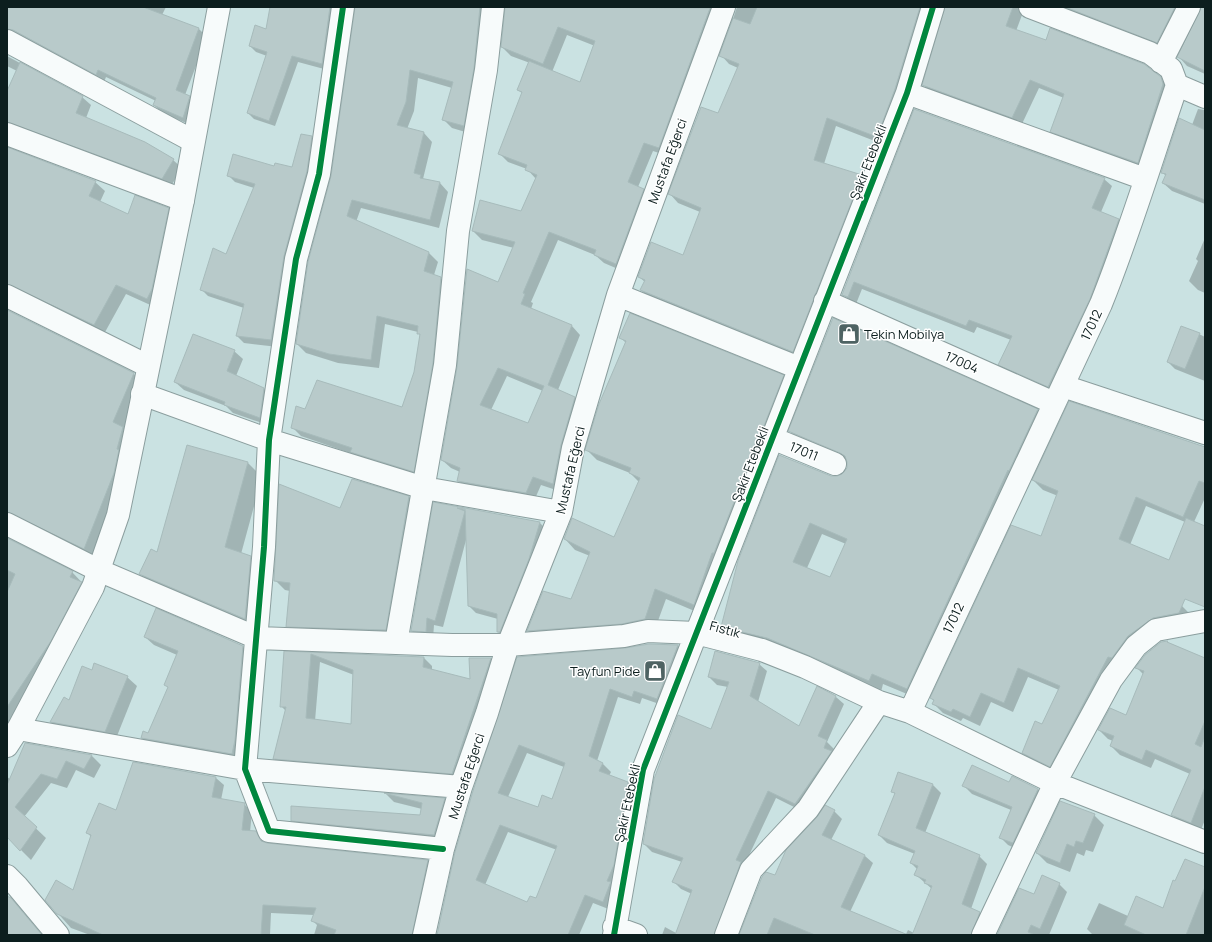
<svg xmlns="http://www.w3.org/2000/svg" width="1212" height="942" viewBox="0 0 1212 942" font-family="Manrope,sans-serif">
<style>
.shadow{fill:#0003;fill-rule:evenodd}
.building{fill:#b8caca;stroke:#a7bbbb;fill-rule:evenodd}
.lines{fill:none;stroke-linecap:round;stroke-linejoin:round}
.street-casing{stroke:#8b9e9e;stroke-width:24}
.secondary-casing{stroke:#8b9e9e;stroke-width:24}
.street{stroke:#f7fbfb;stroke-width:22}
.secondary{stroke:#f7fbfb;stroke-width:22}
.cycleway-casing{stroke:#fff;stroke-width:8}
.cycleway{stroke:#00873e;stroke-width:6}
.labels{text-anchor:middle;stroke-width:3;stroke-linejoin:round;paint-order:stroke}
.street-label{font-size:13px;fill:#0c1e1e;stroke:#fff}
.poi-label{font-size:13px;fill:#0c1e1e;stroke:#fff;text-anchor:start}
</style>
<rect width="100%" height="100%" fill="#cae2e2"/>
<!-- shadow -->
<path class="shadow" d="M7 7H166L162 15 199 29 207 37 185 95 197 105 191 125 162 113 154 105 156 101 106 77 104 82 7 40Z
M271 7H334L324 69 298 62 275 126 254 119 248 113 267 56 256 52 250 46 267 30Z
M363 7H493L472 134 452 128 443 119 452 88 418 78 414 111 407 129 424 133 432 142 423 179 440 183 448 192 439 228 361 208 356 222 429 253 438 262 434 275 440 278 449 286 422 480 360 460 353 454 301 436 292 427 305 410 402 408 415 372 420 335 418 332 385 324 379 368 338 363 306 353 297 344 332 176Z
M505 7H724L668 156 653 151 638 187 643 189 652 198 625 272 604 263 595 255 558 240 531 302 533 303 531 309 572 326 580 335 558 390 574 398 583 407 562 492 541 485 534 501 467 490 459 481 460 472 451 468 442 460 499 284 514 248 482 240 473 231 522 212 536 179 527 169 508 162 499 153 523 94 518 90 530 63 511 56 502 47ZM567 35 595 46 580 83 552 72ZM507 376 543 391 528 424 491 410Z
M737 7H933L885 145 836 126 824 164 861 176 870 185 801 360 650 299 641 290 645 282 639 277 684 256 700 212 678 203 670 194 719 115 738 68 729 64 721 55Z
M946 7H1025L1016 31 1160 78 1169 87 1147 171 1060 140 1052 131 1064 98 1039 88 1021 126 932 94 924 85Z
M1056 7H1189L1166 51Z
M1202 7H1205V74L1187 66 1179 57Z
M7 56 82 97 91 105 86 118 173 160 182 168 171 186 7 134V93L17 71 7 66Z
M1198 109 1205 110V204L1172 191 1163 183 1166 176 1162 172 1192 125Z
M915 110 1104 179 1112 186 1101 212 1119 220 1126 227 1056 394 1007 372 1000 364 1011 340 977 327 974 333 862 289 856 304 843 295Z
M311 137 318 144 278 347 244 343 237 336 244 308 208 296 201 289 227 255 254 188 235 182 228 175 275 167 293 168Z
M7 148 95 182 105 191 100 202 128 216 168 209 178 219 157 308 126 294 104 334 7 298Z
M1205 238V293L1198 290 1189 281 1198 261 1196 259Z
M7 311 134 374 143 384 124 428 133 437 93 558 7 526Z
M1199 334 1205 337V381L1175 369 1168 362Z
M620 337 783 376 793 386 704 615 666 599 655 629 538 641 528 631 572 600 590 556 575 550 565 539 615 538 639 482 630 473 597 460 587 450 626 343Z
M234 351 243 359 236 376 264 389 272 397 268 425 233 413 226 406 184 390 175 382Z
M1037 410 1049 422 919 699 883 684 881 692 734 638 722 626 830 477H837L843 475 848 469V462L801 443 790 431ZM822 534 846 544 831 578 807 568Z
M248 463 262 477 241 554 250 557 265 572 259 633 155 588 141 574Z
M1205 467V498L1194 522 1205 527V593L1145 601 1182 606 1192 616 1158 630 1060 776 1033 762 1023 753 1043 725 1059 690 1028 677 1013 712 991 702 980 726 963 718 961 721 943 713 933 703 934 701 931 698 1041 537 1058 496 1043 490 1033 480ZM1146 506 1185 522 1169 562 1130 545Z
M409 497 419 507 395 640 297 636 287 626 290 591 285 590 275 580 341 510Z
M434 504 540 523 547 530 505 640 498 632V619L476 613 469 606 466 540 443 627 434 625 433 639 419 638 412 631Z
M7 539 72 572 91 592 7 731Z
M145 637 242 646 251 655 240 762 150 746 142 738 148 734 169 688 165 684 177 655 154 645Z
M1167 642 1205 659V820L1200 832 1182 824 1173 815 1190 774 1155 759 1151 768 1120 755 1111 746 1113 741 1108 739 1099 730 1126 716 1144 675 1137 668Z
M649 645 678 646 686 654 665 706 642 698 640 704 618 697 597 761 603 764 611 772 609 776 628 783 636 791 611 910 593 903 579 935H438L518 658 625 649ZM527 753 564 767 552 800 538 808 508 797ZM508 832 557 850 537 900 528 903 485 885Z
M285 653 424 658 432 666V671L471 681 491 658 499 667 461 782 282 767 274 758 286 711 281 706ZM320 662 354 675 352 725 315 721Z
M759 664 767 671 758 702 800 728 817 688 836 697 844 704 827 742 834 749 804 812 776 798 744 866 723 935H662L665 927 676 933 692 894 681 889 673 881 682 862 652 852 644 844 712 730 728 687 717 685 709 677Z
M92 671 127 677 137 686 115 741 61 731 51 722Z
M25 744 92 756 101 765 94 778 76 770 67 788 51 783 24 817 46 838 31 860 7 836V777L10 779Z
M899 773 933 785 941 793 925 833 979 856 987 864 971 909 980 913 987 921 981 935H740L776 877 834 811 842 819 831 840 865 856 873 863 850 912 906 934 908 930 914 933 932 889 916 875 918 870 911 863 915 854 887 843 879 835 895 794 893 792Z
M1013 777 1038 790 1046 798 1021 851 1008 845 1000 837 1011 810 972 794 964 786 1010 784Z
M216 778 224 785 221 800 244 804 252 812 250 832H255L265 844 427 861 435 869 421 935H314L317 925 312 920 314 915 271 913 270 935H90L71 928 46 900 73 891 91 837 87 832 117 812Z
M386 794 444 799 453 808 443 844 301 829 292 820 421 816 422 809 394 802Z
M1094 815 1104 825 1093 852 1086 850 1084 856 1077 853 1070 872 1047 863 1037 853Z
M1205 868V935H1093L1087 929 1099 903 1128 916 1163 909 1176 882Z
M1059 884 1067 892 1049 935H997L1020 889 1035 895Z"/>
<!-- building -->
<path class="building" d="M7 7H143L199 28 176 90 190 96 183 118 153 105 156 98 98 70 96 75 13 30 7 29Z
M270 7H330L322 64 292 56 269 121 247 113 267 52 249 46 255 25 266 29Z
M355 7H480L474 68 464 126 442 120 453 82 410 70 406 102 397 125 424 132 414 173 421 175 420 178 440 182 430 220 352 200 347 216 429 252 424 271 441 277 433 363 414 472 350 452 352 448 291 428 296 406 305 409 317 380 402 407 414 372 420 334H417L418 326 377 316 371 360 329 354 296 344 308 262 331 176Z
M505 7 710 8 659 148 644 143 628 182 644 189 616 264 594 255 596 250 549 232 523 293 525 294 521 304 572 325 548 385 575 397 561 445 553 484 533 477 526 493 457 481 460 468 441 460 457 367 467 269 498 282 515 242 472 231 480 200 521 211 537 175 525 170 527 165 498 154 522 92 517 90 529 61 580 82 595 41 558 27 543 64 501 47ZM498 368 544 386 528 423 480 405Z
M757 7H920L895 89 877 137 827 118 814 160 862 175 793 352 640 290 645 280 638 277 651 242 683 255 701 208 668 194 701 107 718 113 739 64 719 56 733 18 750 24Z
M945 7H1013L1006 26 1046 40 1050 28 1144 64 1161 77 1163 84 1138 163 1050 132 1064 94 1030 80 1012 118 922 85Z
M1065 7H1175L1157 43Z
M1201 7H1205V71L1177 57Z
M20 62 83 96 76 113 145 142 174 159 162 179 7 122V91Z
M914 109 1105 178 1092 208 1119 219 1090 299 1048 387 998 365 1012 336 969 320 966 326 854 282 848 297 842 295Z
M1179 118 1205 130V200L1162 183 1166 174 1161 173Z
M301 134 312 136 307 171 284 256 271 340 236 336 244 304 200 290 213 248 226 254 255 184 227 176 233 154 274 166 275 163 292 167Z
M7 147 96 181 89 196 128 214 135 195 169 208 152 289 147 299 116 285 94 325 7 284Z
M7 310 134 373 113 422 123 427 117 449 119 450 114 473 84 549 7 512Z
M630 313 784 375 714 553H712L694 605 655 589 645 619 622 624 527 631 543 591 571 599 580 577 590 552 564 539 572 518 614 537 640 478 629 473 631 468 585 450 599 404 626 341 619 338Z
M833 318 1038 409 1009 471 1008 470 907 689 872 674 869 681 767 638 721 627 738 561 779 455 831 476H837L842 474 847 468V462L845 456 840 453 788 431ZM810 523 847 539 830 577 793 562Z
M1181 326 1200 333 1185 369 1167 362Z
M193 334 235 350 227 371 264 388 260 418 224 405 225 402 174 382Z
M1069 401 1205 447V483L1199 481 1183 517 1136 497 1119 539 1169 560 1186 518 1205 526V607L1185 599 1179 613 1153 618 1128 636 1112 658 1108 657 1050 767 1022 753 1035 721 1042 724 1060 686 1018 668 1004 703 981 693 970 717 953 709 951 712 932 704 934 700 930 698 1011 525 1041 536 1058 491 1032 480Z
M187 445 248 462 225 547 251 556 245 619 139 574 151 549 157 552Z
M352 479 409 496 386 630 286 627 290 583 274 581 279 484 340 508Z
M433 502 540 522 529 559 500 632H497V614L468 606 465 509 457 508 465 511 435 621 427 618 426 632 411 631Z
M7 538 73 571 70 577 82 582 51 641 7 707V592L15 574 7 570Z
M156 608 243 646 235 740 232 754 141 738 143 731 148 733 168 687 164 685 178 651 144 637Z
M1168 641 1167 642 1205 658V721L1195 744 1201 747 1205 737V787L1191 823 1171 815 1191 770 1146 750 1142 760 1110 746 1114 736 1098 730 1110 708 1126 715 1144 671 1135 668 1145 655 1161 642Z
M649 644 678 645 657 699 634 691 632 697 610 689 589 756 603 763 599 771 628 782 614 865 607 881 611 882 610 884 603 902 585 895 568 935H437L455 852 473 791 517 657 625 648ZM519 745 565 763 552 799 542 795 538 807 498 793ZM500 825 557 846 536 898 530 896 527 902 476 880Z
M284 651 424 657 423 667 470 679 469 658H491L452 774 273 759 286 707H280ZM311 654 353 670 351 724 306 718Z
M715 651 760 663 750 696 799 726 817 686 836 696 818 736 827 740 824 748 832 751 795 804 768 791 736 860 741 862 714 935H675L692 890 672 882 683 858 643 844 654 779 678 715 711 729 729 682 708 677Z
M94 663 128 676 105 732 50 722 64 697 69 700 82 666 92 670Z
M25 743 92 755 84 769 66 761 57 779 41 774 15 807 37 827 20 851 7 837V785Z
M133 762 216 777 212 797 245 803 242 830 256 831 261 841 267 843 428 860 412 935H334L336 930 311 921 316 908 263 905 261 935H103L57 914 45 900 56 880 73 890 91 835 86 833 99 803 116 810Z
M972 765 1009 782 1012 776 1038 789 1013 843 999 838 1012 807 962 786Z
M898 772 933 784 916 828 980 855 962 904 980 912 971 935H912L932 886 924 883 926 880 914 875 918 866 910 863 915 851 878 835 895 793 891 792Z
M384 793 445 798 434 835 291 821V806L420 815 422 803Z
M1060 801 1095 814 1083 843 1076 841 1074 847 1067 844 1060 863 1036 853Z
M825 805 835 810 822 835 865 855 841 907 908 935H815L774 918 767 935H739L762 877 766 872 775 875 786 850 817 817Z
M1185 859 1205 867V887L1186 935H1146L1124 925 1136 896 1163 908 1173 880 1175 881Z
M1042 875 1060 883 1040 929 1031 925 1028 932 1035 935H997L1019 888 1034 894Z
M7 896 11 898 42 935H7Z"/>
<g class="lines">
<!-- street casing -->
<g class="street-casing">
<path id="street" d="M343 7 319 174 296 259 269 440 264 547 245 769 269 831 443 849
M7 41 193 141
M1161 62 1189 7
M1177 85 1205 97
M907 93 1145 179
M7 134 183 200
M618 295 799 368
M7 296 148 366
M825 301 1054 403
M1063 386 1205 433
M142 394 269 440 424 488 561 512
M772 438 835 464
M7 524 98 570 257 638 452 645H508L624 636 648 631 696 633 762 650 805 667 879 702
M396 643 445 365 458 231 486 70 493 7
M910 712 1101 304C1130 232 1152 158 1177 85L1171 69 1150 53 1030 7
M18 729 245 769 461 787
M7 876 17 886 58 935
M614 927 636 935
M424 935 443 849 461 787 487 713 508 645 561 512 573 448 618 295 724 7
M614 935 643 770 907 93 933 7
M726 935 751 870 808 809 879 702 910 712 1055 783 1205 842
M983 935 1055 783 1111 680 1136 646 1156 630 1205 621"/>
</g>
<!-- secondary casing -->
<g class="secondary-casing">
<path id="secondary" d="M7 746 18 729 93 587 118 515 183 200 219 7"/>
</g>
<!-- street -->
<use href="#street" class="street"/>
<!-- secondary -->
<use href="#secondary" class="secondary"/>
<!-- cycleway casing -->
<g class="cycleway-casing">
<path id="cycleway" d="M343 7 319 174 296 259 269 440 264 547 245 769 269 831 443 849
M614 935 643 770 907 93 933 7"/>
</g>
<!-- cycleway -->
<use href="#cycleway" class="cycleway"/>
</g>
<!-- icons -->
<defs>
<g id="shop-square" transform="scale(1.15)"><rect x="-9" y="-9" width="18" height="18" rx="4" fill="#4e6363" stroke="#fff"/><path d="M-5-2.5h2.3a2.7 3.5 0 0 1 5.4 0H5L5.5 6h-11ZM-1.5-2.5h3a1.5 2.3 0 0 0-3 0Z" fill="#fff"/></g>
</defs>
<g fill-rule="evenodd">
<use href="#shop-square" x="849" y="334"/>
<use href="#shop-square" x="655" y="671"/>
</g>
<g class="labels">
<!-- street labels -->
<g class="street-label">
<text transform="translate(667 161) rotate(-70)" y="5">Mustafa Eğerci</text>
<text transform="translate(868 162) rotate(-69)" y="5">Şakir Etebekli</text>
<text transform="translate(1091 325) rotate(-65)" y="5">17012</text>
<text transform="translate(962 362) rotate(24)" y="5">17004</text>
<text transform="translate(804 451) rotate(22)" y="5">17011</text>
<text transform="translate(750 464) rotate(-69)" y="5">Şakir Etebekli</text>
<text transform="translate(570 470) rotate(-77)" y="5">Mustafa Eğerci</text>
<text transform="translate(953 618) rotate(-65)" y="5">17012</text>
<text transform="translate(725 629) rotate(15)" y="5">Fıstık</text>
<text transform="translate(466 776) rotate(-72)" y="5">Mustafa Eğerci</text>
<text transform="translate(627 803) rotate(-78)" y="5">Şakir Etebekli</text>
</g>
<!-- poi labels -->
<g class="poi-label">
<text x="864" y="339">Tekin Mobilya</text>
<text x="640" y="676" text-anchor="end">Tayfun Pide</text>
</g>
</g>
<!-- border -->
<rect width="1212" height="942" fill="none" stroke="#0c1e1e" stroke-width="16"/>
</svg>
